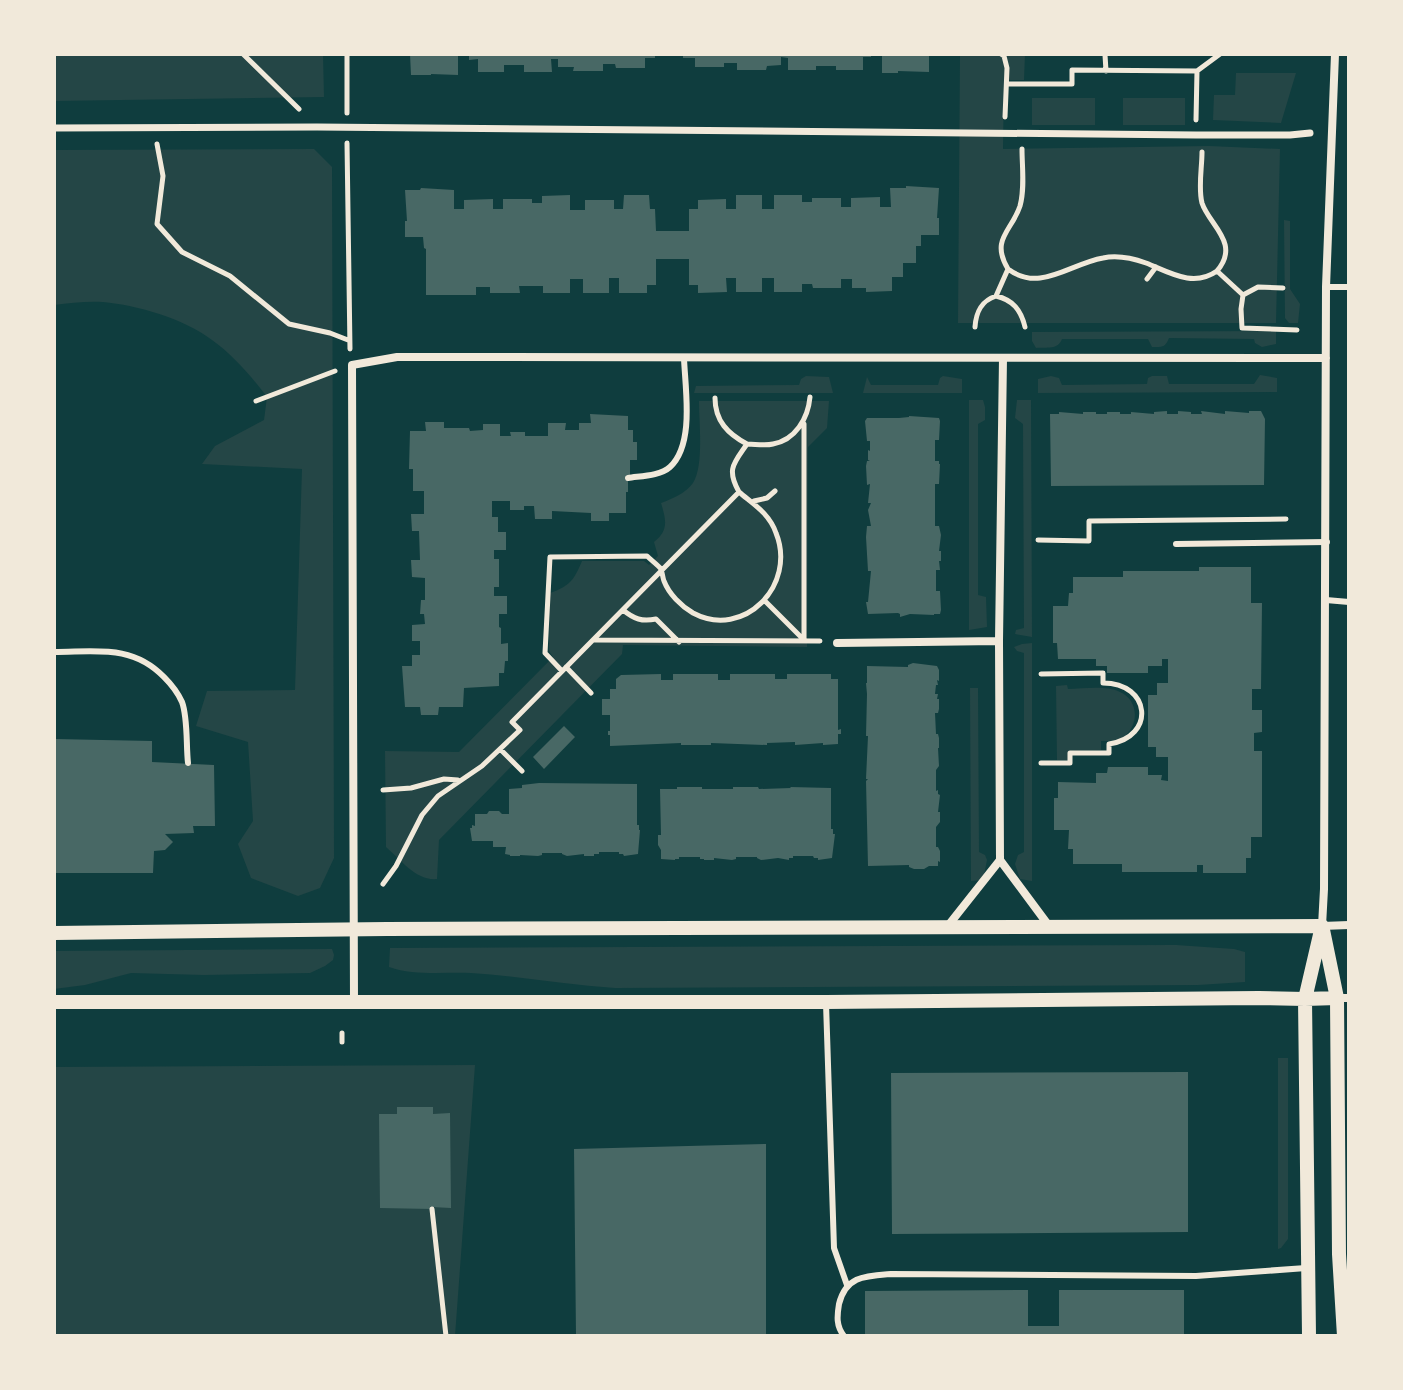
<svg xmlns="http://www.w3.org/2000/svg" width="1403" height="1390" viewBox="0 0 1403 1390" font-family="'Alegreya Sans',sans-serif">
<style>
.green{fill:#244646}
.building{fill:#486865}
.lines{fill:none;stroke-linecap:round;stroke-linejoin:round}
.path{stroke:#f1e9da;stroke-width:5}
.service{stroke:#f1e9da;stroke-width:6}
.pedestrian{stroke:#f1e9da;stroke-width:7}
.minor{stroke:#f1e9da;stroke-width:8}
.tertiary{stroke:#f1e9da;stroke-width:14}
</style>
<rect width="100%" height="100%" fill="#0f3d3e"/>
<!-- green -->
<path class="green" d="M54 54H323L324 97 54 101Z
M960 54H1025L1024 80H1004L1003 149 1209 146 1280 149 1276 323H958Z
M1236 73H1296L1281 123 1213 120 1214 95H1235Z
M1032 98H1095V125H1032Z
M1123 98H1185V125H1123Z
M314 149 332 167 334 858 320 888 298 896 251 878 238 844 253 821 248 742 196 726 207 691 295 690 302 469 202 464 215 446 264 420 267 397C252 377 233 355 212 340 185 319 137 305 103 302 87 301 70 303 54 305V150Z
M1284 220 1290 221V289L1300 304 1298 323H1289L1285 318Z
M1276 331V344L1262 347 1255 343 1254 339 1169 338C1165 348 1162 347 1152 347L1148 339H1062C1058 350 1047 347 1036 348L1032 341V332Z
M1260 375 1277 378V392L1038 393V379L1051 376 1059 378 1062 385 1147 384 1148 378 1152 376H1167L1169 384H1254Z
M806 376 829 377 833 393H694L696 386 799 385 801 379Z
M943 376 962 379V393H863L867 377 871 385H938L940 378Z
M969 400H983L985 407V420L978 424V595L986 597 987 627 969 630Z
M1017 400H1031L1032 637 1015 634 1016 630 1024 628 1023 424 1015 418Z
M699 401H829L827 428 808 447 807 647 623 645 622 654 439 840 437 879C416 881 401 860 386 847L385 751 459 752 553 657 549 651 550 593C570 586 574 580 582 561H644L649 565 658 556 654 542C669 530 666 520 661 503 672 499 686 493 693 483 704 466 699 422 699 401Z
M1032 643V881L1020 879 1015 864 1018 855 1024 852V653L1017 651 1014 647 1022 644Z
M1067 685 1068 689C1084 689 1105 685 1120 692 1137 699 1140 722 1126 735 1119 741 1110 741 1101 741V750L1069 751 1068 760H1057L1056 686Z
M970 688H978L979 852 985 855 987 860 983 880 971 881Z
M1176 945 1234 949 1245 952V982L1198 985 615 988C567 985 519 976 471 973 443 972 415 976 389 967L390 948Z
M332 949 334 955 333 960 325 966 310 973 204 975 131 973 85 985 54 989V951Z
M1278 1058H1288V1239L1281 1248 1278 1249Z
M475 1065 455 1336H54V1067Z"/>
<!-- building -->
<path class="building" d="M410 54H458V75L431 74V75H411Z
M469 54H655V58H645V68H616L615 64H603V71H573L574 67H558V59H551L552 72H524V65H504V72H478V59L469 60Z
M683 54H871V57H863V70H836V66H816V70H788V58L781 57V65L767 66 766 70H737V63H724V67H695V58H683Z
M882 54H929V72L898 71V73H882Z
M906 186 939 188 937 218H939V235H921V246H916V263H903V277H892V291L866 292V288H852V279H841V288H813L812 284H802V292H774V278H762V292H736V278H726L727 292 698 293V285H689V259H656V285H647V293H619V278H609V293H583V279H570V293H543V286H519L520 293H490V287H476V295H426V249L424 248 423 237H405V221H407L405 190H420L421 188 454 190V209H464V200L493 199V209H503V199H532V203H542V196L570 195V210H585V200H614V209H623L624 195H649L650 209H655L656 231H689V209H698V200L726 199V209H736V195H762V209H774V195H802V202H812V198H841V207H851V198L880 197V207H891L890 188H906Z
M1167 411V414H1178V411L1191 412V414H1202L1201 411 1225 414V411L1249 413V411H1261L1265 419 1264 485 1051 486 1050 414H1059V412L1083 414V412H1096V414H1107V412H1120V414H1131V412L1154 414V412Z
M590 414 628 416V430H633V442H637V460H630V475H628V492H626V513H609V521H591V513L552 511V519H535L534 506H524V510H510V501H492V517H498V532H506V550H494V559H499V587H494V596H507V614H499V627L501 628V644L508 643V661H505L504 673H499V686L464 688 463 707H439L438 715H421L420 707H405L402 666H412V655H420V641H412V625L425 624 424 614H420L421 600H425V578L412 577 411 560H420L419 531H412L411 514H424V491H413V469H409L410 431H426L425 422H444V428H469L470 431 483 430V424H500V436H511L510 432H525V436H548V423H566L565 430H579V423H591Z
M909 416 939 418 940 421 939 440H935V461H939V464H940L939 484H935V526H939L941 535 939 551H941V561H939L940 570H936V591H940L941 610 940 614H934V615L910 614 900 617V614L898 613 868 614 866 602H868L871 571H868L866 537 867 526H871L868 510 871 503H868L870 484 867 485 866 466 867 461H870L868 460V450L870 451V441H867L865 421 867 418H899L909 417Z
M1199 567H1251V603H1262L1261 689H1252V710H1262V732L1254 733V751H1262V837H1251V858H1246V873H1203V865H1197V872H1122V864H1073V849H1068L1069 830H1054V798H1058V782L1096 783V773H1107L1108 767H1148V775H1162L1161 780 1168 781V757H1156V747H1148V695H1157V683H1168V659H1162V666H1148V673H1107V666H1096V659H1058L1057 643H1053V606H1068L1069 593H1073V577H1123V571H1199Z
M913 663 937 666 939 670V681L937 680 938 685H936L935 694H938L937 699H939V709L938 713H935L936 734H938L939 738V748H938L939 766 936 770V791L938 790V794L940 795 938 812H940V822L936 827V847H938L940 851V862L938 861V866H929L924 869H914L909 867V865L868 866 866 781 868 779H866L868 736H866L867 694 866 683H867V666L908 667V665Z
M661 674V680H673V674H718V680H730V674H775V679H787V674H831V679H838V730L841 729V734H838V744L823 745V743L795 745V742L767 743V745L711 743V745H681V743L610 746V735H608V731H610V715H602V699H610V689H616V679L621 675Z
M564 726 575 737 544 769 533 757Z
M54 739 152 741V762L214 765 215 826H193L194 833 165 834 173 842 165 850 154 851 153 873H54Z
M539 783 637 784V825H639V830H640L638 854 624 856 623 854H619V852H599V854H594V856H584V854L567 856 562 854V853H542V855L538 856 520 855V856H510V855L505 854 506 847H493V841H472L470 828H472V825L475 826V814H487L489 811H499L502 814H509V789L522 788V785Z
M677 787H702V789H733V787H758L759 789 791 788 790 787 831 788V829H833V834H835L832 858 818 860V858H814L813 856H793V858H789V860L778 858 761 860 757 858V857H736V859L732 860 714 858V860H704V859H700V857H679V859H675V860L661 859V850L658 845V835H661L660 789H677Z
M1188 1072V1232L892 1234 891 1073Z
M397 1107H433V1114L450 1113 451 1208 432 1207V1209L380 1208 379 1114H397Z
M766 1144V1336H576L574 1149Z
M1028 1290V1326H1059V1290H1184V1336H865V1291Z"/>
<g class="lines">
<!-- path -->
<path class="path" d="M243 54 299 109
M347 54V113
M1001 54 1004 56 1007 68 1005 117
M1105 55 1106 71
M1007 84H1072V70L1197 71 1220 54
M1196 120 1197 71
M347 143 350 349
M157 144 163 176 157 224 182 252 230 276 289 324 330 333 348 340
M1202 152C1202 168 1198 188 1202 203 1209 225 1241 243 1217 271L1243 295 1241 309 1242 328 1297 330
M1008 269C990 239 1012 231 1020 206 1025 188 1022 167 1022 149
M1147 279 1156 267
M1243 295 1258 287 1283 288
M996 296C1013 300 1021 310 1025 327
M975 327C976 312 981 301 996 296L1008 269C1040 293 1069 264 1103 258 1117 255 1132 258 1146 263 1169 272 1193 288 1217 271
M715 398C715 421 728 434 747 444
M256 401 335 371
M754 501 767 498 775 491
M1038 540 1089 541V521L1286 519
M764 600 803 639
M623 610C634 619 642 622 656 619L679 642
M594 640 820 641
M804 640V424
M566 667 591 693
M562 671 545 653 550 557 647 556C651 560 658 565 661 569 662 571 663 579 664 581 669 594 681 606 693 613 744 640 797 585 776 533 769 513 753 504 739 492
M1041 674 1103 673V683C1151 683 1156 737 1109 744V753H1070V763H1041
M500 749 522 771
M383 790 411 788 444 779 458 780
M383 884 396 866 422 815 438 796 482 766 520 730 512 722 739 492C726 469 734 463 747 444 755 444 765 446 773 444 795 440 808 419 810 397
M342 1033V1042
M432 1209 446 1336"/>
<!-- service -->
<path class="service" d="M1326 287H1349
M628 478C640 476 660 476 670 467 695 444 685 388 684 358
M1176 544 1327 542
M1326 600 1349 602
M54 652C96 652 132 644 164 677 171 684 178 693 182 702 188 718 186 746 188 763
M826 1003 834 1248 847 1285
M844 1336C836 1326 837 1316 839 1304 846 1276 865 1276 891 1274L1196 1276 1306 1268"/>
<!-- pedestrian -->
<path class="pedestrian" d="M54 128 317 127 1196 135H1290L1310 133"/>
<!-- minor -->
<path class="minor" d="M1335 54 1326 287 1324 889 1322 926 1349 925
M1003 358 999 641 1000 860 1049 926
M837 643 999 641
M947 927 1000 860
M1337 998H1349
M354 1002 352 365 397 357 1326 358"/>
<!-- tertiary -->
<path class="tertiary" d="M1323 930 1337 998 1339 1254 1344 1336
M54 933 387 929 1322 926
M54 1002H826L1259 998 1305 999 1337 998
M1309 1336 1305 999 1322 926"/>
</g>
<!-- border -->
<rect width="1403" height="1390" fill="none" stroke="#f1e9da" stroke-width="112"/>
</svg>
